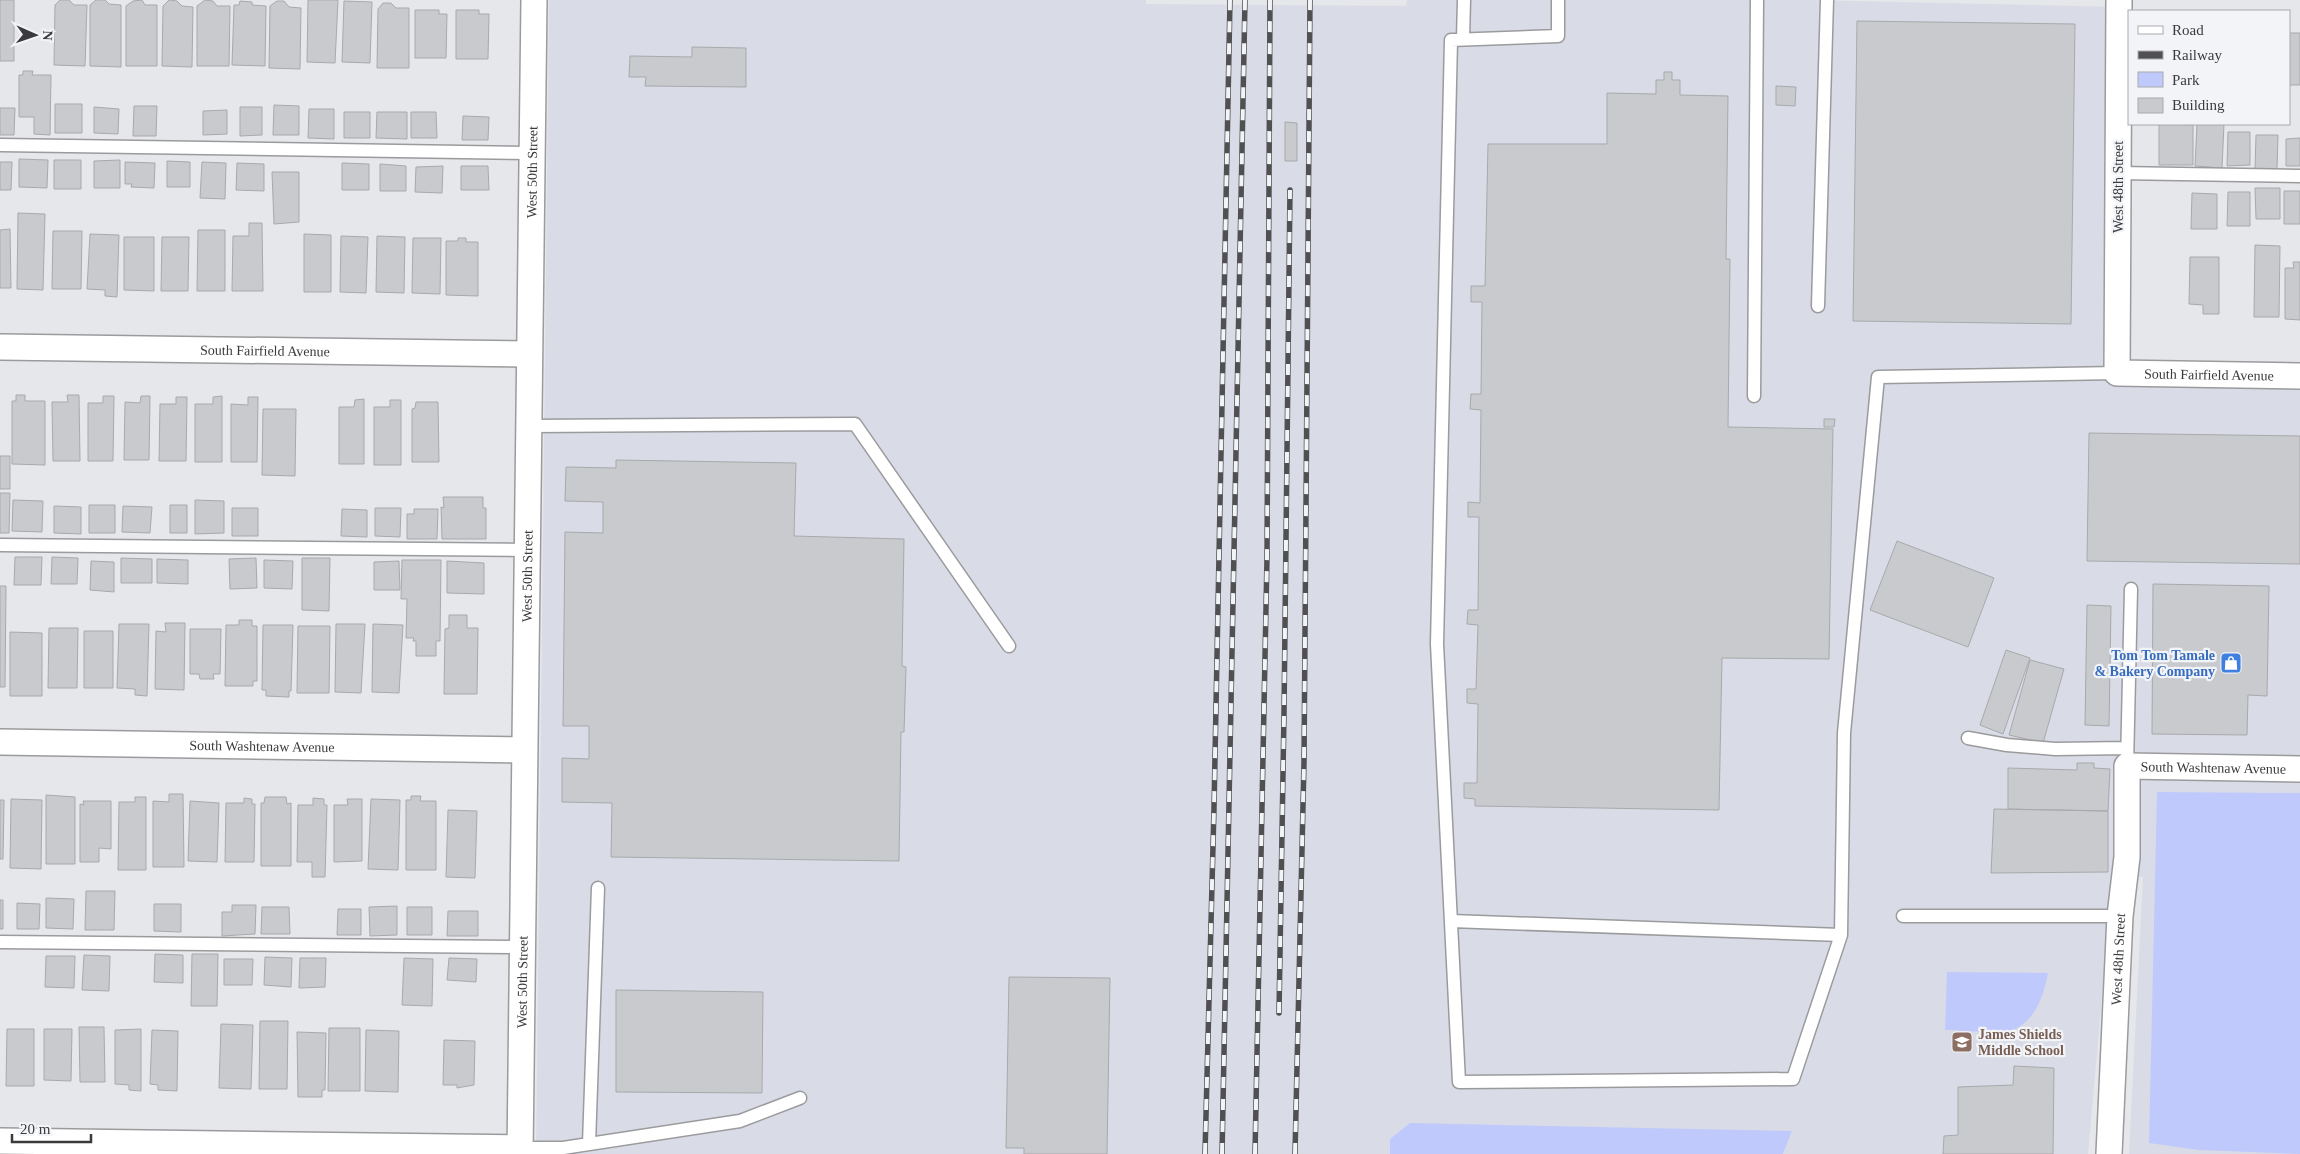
<svg xmlns="http://www.w3.org/2000/svg" width="2300" height="1154" viewBox="0 0 2300 1154" font-family="Georgia,serif">
<style>
.built{fill:#d9dce6}
.green{fill:#c0c9fb}
.building{fill:#c9cacd;stroke:#a8a9ac}
.lines{fill:none;stroke-linecap:round;stroke-linejoin:round}
.service-casing{stroke:#9b9b9e;stroke-width:15}
.minor-casing{stroke:#9b9b9e;stroke-width:28}
.service{stroke:#fff;stroke-width:12}
.minor{stroke:#fff;stroke-width:25}
.rail-casing{stroke:#505052;stroke-width:5.5}
.rail{stroke:#f3f4f8;stroke-width:4;stroke-dasharray:11;stroke-linecap:butt}
.labels{text-anchor:middle;stroke-width:4.5;stroke-linejoin:round;paint-order:stroke}
.street-label{font-size:14px;fill:#3b3b3d;stroke:#f3f4f8}
.shop-label{font-size:14px;font-weight:bold;fill:#366cbe;stroke:#f3f4f8;text-anchor:end}
.education-label{font-size:14px;font-weight:bold;fill:#785e54;stroke:#f3f4f8;text-anchor:start}
</style>
<rect width="100%" height="100%" fill="#e6e7ea"/>
<!-- built -->
<path class="built" d="M549 0H1146V4L1406 6 1407 0H1805L2125 7 2120 368 2300 375V1154H2129L2143 877H2116L2106 953 2088 1154H1783L1792 1131 1390 1139V1154H536Z"/>
<!-- green -->
<path class="green" d="M2157 792 2300 793V1154L2199 1150 2149 1143Z
M1947 972H1948L2048 973C2044 995 2034 1026 2008 1031 1992 1034 1963 1030 1945 1030Z
M1410 1123 1792 1131 1783 1154H1390V1139Z"/>
<!-- building -->
<path class="building" d="M0 0H14V61H0Z
M60 0H69L74 5H87L85 66 54 65 55 5Z
M96 0H105L109 4 121 5V67L90 66V5Z
M142 0 145 5H157V66H126V6L133 1Z
M169 0 177 1 182 6 193 7 192 67 162 66 163 6Z
M205 0 213 1 217 6H230L229 66H197V6Z
M308 0H338L335 63 307 62Z
M240 1 252 2V5L266 6 265 66 232 65 234 5H239Z
M277 1H284L289 7 301 8 300 69 269 68 270 6Z
M344 1 372 2 370 63 342 62Z
M383 3H391L396 8H409V68H377L378 9Z
M415 10H439V14H447L446 58H415Z
M456 10H479V14H489L488 59H456Z
M1857 21 2075 24 2071 324 1853 321Z
M2289 33H2300V85H2289Z
M692 47 746 48V87L645 86 646 77H629L630 56 692 57Z
M23 71H33L32 75H51L50 135 34 134V117H19V75H23Z
M1664 72H1672V80H1680V95L1728 96 1726 259H1730L1728 427 1833 429 1829 659 1722 658 1719 810 1475 806V799L1464 798V783H1477L1478 704 1467 703V689H1476L1478 625 1467 624 1468 610H1478L1479 517H1468V502L1480 503 1481 410 1470 409 1471 394H1481L1482 302H1471V286H1485L1488 144H1607V93L1656 94V80H1664Z
M1776 86 1796 87 1795 106 1776 105Z
M55 104H82V133H55Z
M274 105 299 106V135H273Z
M134 106H157L156 136H133Z
M94 107 119 109 118 134 94 133Z
M240 107H262V135L240 136Z
M0 108H15L14 135H0Z
M309 109H334V139L308 138Z
M227 110V134L203 135V111Z
M344 112H370V138H344Z
M377 112H407V139L376 138Z
M411 112H436L437 138H411Z
M463 116 489 117 488 140H462Z
M1285 122 1297 123V161H1285Z
M2168 124 2193 125V165H2159V125Z
M2197 124H2224L2222 168 2195 166Z
M2228 132H2250V165L2227 166Z
M2256 135H2278L2277 169H2255Z
M2300 138V166H2286V139Z
M19 159 48 160 47 188 19 187Z
M54 160H81V189H54Z
M120 160V188H94V161Z
M167 161 190 162V187H167Z
M0 162H12L11 190H0Z
M125 162 155 163 154 188 131 187 132 184H125Z
M202 162 226 163 225 199 200 198Z
M237 163 264 164V191L236 190Z
M342 163 369 164V190H342Z
M380 164 406 166V191H380Z
M443 166 442 193 415 192 416 167Z
M461 166H488L489 190H461Z
M272 172H299V222L274 224Z
M2255 188H2280V219H2256Z
M2284 191H2300V224H2284Z
M2228 192H2250V226H2227Z
M2192 193 2217 194V229H2191Z
M18 213 45 214 43 290 17 289Z
M249 223H262L263 291H232L233 236H249Z
M10 229 11 288H0V230Z
M198 230H225V291H197Z
M53 231H82L81 289H52Z
M90 234 119 235 117 297 105 296V290L87 289Z
M304 234 331 235V292H304Z
M341 236 368 237 366 293 340 292Z
M377 236 405 237 404 293 376 292Z
M124 237H154V291L124 290Z
M162 237H189L188 291H161Z
M413 238H441L440 294 412 293Z
M458 238H466V242H478V296L446 295V241H458Z
M2255 245 2280 246 2279 317H2254Z
M2190 257H2219V314H2203V305L2189 304Z
M2293 262H2300V320L2285 319V268H2294Z
M16 395H25V401H45V465L12 464V401H16Z
M67 395H79L80 461H53L52 402H68Z
M103 396H114L113 461H88V403H103Z
M141 396H150L149 460H124L125 402 140 403Z
M222 396V462H195V404H213V397Z
M176 397H187L186 461H159L160 404H176Z
M248 397H258L257 462H231V404L248 405Z
M364 399V464H339V407H354L355 400Z
M390 400H401V465H374V407H390Z
M416 402H438L439 462H412V409L415 408Z
M263 409H296L295 476 262 475Z
M1824 419H1835L1834 427H1824Z
M2089 433 2300 436V564L2087 561Z
M0 456H10V489H0Z
M616 460 796 463 794 536 904 539 902 666 906 667 904 732H901L899 861 611 857 612 803 562 802V758L589 759V726H563L565 532 603 533V502L565 501 566 467 616 468Z
M0 493H10L9 533H0Z
M443 497H483V508H486V539H442L441 507 444 508Z
M13 500 43 501 42 532 12 531Z
M195 500 224 501V533L195 534Z
M89 505H115V533H89Z
M170 505H187V533H170Z
M54 506 81 507V534L54 533Z
M123 506 152 507 150 533 122 532Z
M232 508H258V536H232Z
M375 508H401L400 537 375 536Z
M342 509 367 510V537L341 536Z
M414 509H438L437 539H407V514H414Z
M1897 541 1994 578 1968 647 1870 610Z
M15 557H42L41 585H14Z
M52 557 78 558 77 584H51Z
M121 558 152 559V583H121Z
M256 558 257 588 230 589 229 559Z
M302 558H330L329 611 302 610Z
M157 559 188 560V584L157 583Z
M264 560 293 561 292 589 264 588Z
M402 560H441L440 641H436V656H416V641H413L414 638H406L407 599H401Z
M91 561 114 562V592L90 590Z
M399 561 400 590H374V562Z
M447 561 484 563V594L447 593Z
M2153 584 2269 586 2267 696 2248 695 2247 735 2152 734Z
M0 586H6L5 687H0Z
M2087 605 2111 606 2109 726 2085 725Z
M449 615H467V628H478L477 694H444L445 629 449 628Z
M239 620H252V626H257V681H253V686H225L226 625H239Z
M165 623H185L184 690 155 689 156 631 166 632Z
M119 624H149L147 696 135 695V689L117 688Z
M336 624H365L361 693 335 692Z
M373 624 403 625 399 693 372 692Z
M263 625H293L291 691H289V697L266 696V690H262Z
M298 626H330L329 693H297Z
M49 628H78L77 688H48Z
M190 629H221L220 674H213L214 679H200L199 674H190Z
M84 631H113V688H84Z
M10 632 42 633V696H10Z
M2006 650 2030 658 2003 734 1980 725Z
M2030 660 2064 669 2043 743 2009 735Z
M2077 763H2094V768L2110 769 2108 811 2008 809V768L2077 770Z
M169 794H183L184 867H153V801L169 802Z
M46 795 75 797V864H46Z
M411 796H421L420 801H436V870H406V800H411Z
M135 797H146V870H118L119 802H135Z
M265 797H286L287 804 291 803V866H261V803H264Z
M244 798 252 799V804H255L254 862H225L226 803H244Z
M313 798 324 799V805H327L325 877H312V862H297L298 805H313Z
M11 799 42 800 41 869 10 868Z
M347 799H362V861L334 862V805H348Z
M371 799 400 800 398 870 368 869Z
M0 800H4L3 859H0Z
M83 801H111V849L99 848V862H80V804L84 805Z
M190 801 219 803 217 862 188 861Z
M1994 809 2108 811V872L1991 873Z
M448 810 477 811 475 878 446 877Z
M86 891H115L114 930H85Z
M46 898 74 899 73 929 46 928Z
M0 900H3V929H0Z
M17 903 40 904 39 929H17Z
M154 904H181V932L154 931Z
M232 905H256L255 934 222 936V912H232Z
M397 906V935L370 936 369 907Z
M262 907H289L290 934H261Z
M407 907H432V935H407Z
M338 909H361V935H337Z
M448 911H478V936H447Z
M155 954 183 955V983L154 982Z
M192 954H218L217 1006H191Z
M84 955 110 956 109 991 82 990Z
M46 956H75L74 988 45 987Z
M265 957 292 958 291 987 264 985Z
M300 958H326L325 987 299 988Z
M404 958 433 959 432 1006 402 1005Z
M449 958 477 959 476 982 447 980Z
M224 959H253L252 985H224Z
M1009 977 1110 978 1107 1154H1024V1148H1006Z
M616 990 763 992 762 1093 616 1092Z
M260 1021H288L287 1089H259Z
M221 1024 253 1025 251 1089 219 1088Z
M79 1027H104L105 1082H80Z
M329 1028H360V1091H328Z
M7 1029H34V1086H6Z
M44 1029H72L71 1081 44 1080Z
M141 1029V1091L129 1090V1085L115 1084V1030Z
M152 1030 178 1031 177 1091 158 1090V1085L150 1084Z
M366 1030 399 1031 398 1092 365 1091Z
M297 1032 326 1033 325 1090H322V1097H298Z
M444 1040 475 1041 474 1085 457 1088V1085H443Z
M2014 1066 2054 1068 2053 1154H1943L1944 1136 1958 1135V1087L2013 1085Z"/>
<g class="lines">
<!-- service casing -->
<g class="service-casing">
<path id="service" d="M1558 0V36L1451 40 1437 644 1459 1082 1793 1079 1841 935 1844 733 1878 377 2117 373
M1463 39 1464 0
M0 145 532 153
M2118 173 2300 176
M1818 306 1827 0
M1754 396 1757 0
M529 426 855 424 1009 646
M0 545 527 550
M1968 738 2007 745 2055 749 2127 748
M2127 766 2131 589
M1903 916H2120
M1451 921 1841 935
M0 942 522 947
M589 1144 598 888
M520 1148H563L740 1121 800 1098"/>
</g>
<!-- minor casing -->
<g class="minor-casing">
<g id="minor">
<path id="s1" d="M2119 0 2117 373 2300 376"/>
<path id="s2" d="M0 347 529 354"/>
<path id="s3" d="M0 742 524 750"/>
<path d="M0 1141 520 1148"/>
<path id="s4" d="M520 1154 534 0"/>
<path id="s5" d="M2109 1154 2120 916 2127 857V766L2300 769"/>
</g>
</g>
<!-- service -->
<use href="#service" class="service"/>
<!-- minor -->
<use href="#minor" class="minor"/>
<!-- rail casing -->
<g class="rail-casing">
<path id="rail" d="M1279 1013 1284 714 1290 190
M1205 1154 1214 808 1230 0
M1222 1154 1245 0
M1255 1154 1267 558 1270 0
M1295 1154 1304 762 1310 0"/>
</g>
<!-- rail -->
<use href="#rail" class="rail"/>
</g>
<!-- icons -->
<defs>
<g id="shop-square" transform="scale(1.125)"><rect x="-9" y="-9" width="18" height="18" rx="4" fill="#3f7fe0" stroke="#f3f4f8"/><path d="M-5-2.5h2.3a2.7 3.5 0 0 1 5.4 0H5L5.5 6h-11ZM-1.5-2.5h3a1.5 2.3 0 0 0-3 0Z" fill="#fff"/></g>
<g id="school-square" transform="scale(1.125)"><rect x="-9" y="-9" width="18" height="18" rx="4" fill="#8d6e63" stroke="#f3f4f8"/><path d="M0-5L7-2L0 1L-7-2ZM-4 1L0 2.5L4 1V4Q0 6-4 4Z" fill="#fff"/></g>
</defs>
<g fill-rule="evenodd">
<use href="#shop-square" x="2231" y="663"/>
<use href="#school-square" x="1962" y="1042"/>
</g>
<g class="labels">
<!-- street labels -->
<g class="street-label">
<text dy="5" stroke="none"><textPath href="#s4" startOffset="982">West 50th Street</textPath></text>
<text transform="translate(2118 187) rotate(-90)" y="5">West 48th Street</text>
<text dy="5" stroke="none"><textPath href="#s2" startOffset="265">South Fairfield Avenue</textPath></text>
<text dy="5" stroke="none"><textPath href="#s1" startOffset="465">South Fairfield Avenue</textPath></text>
<text dy="5" stroke="none"><textPath href="#s4" startOffset="578">West 50th Street</textPath></text>
<text dy="5" stroke="none"><textPath href="#s3" startOffset="262">South Washtenaw Avenue</textPath></text>
<text dy="5" stroke="none"><textPath href="#s5" startOffset="475">South Washtenaw Avenue</textPath></text>
<text dy="5" stroke="none"><textPath href="#s5" startOffset="195">West 48th Street</textPath></text>
<text dy="5" stroke="none"><textPath href="#s4" startOffset="172">West 50th Street</textPath></text>
</g>
<!-- shop labels -->
<g class="shop-label">
<text x="2215" y="660">Tom Tom Tamale<tspan x="2215" dy="16">&amp; Bakery Company</tspan></text>
</g>
<!-- education labels -->
<g class="education-label">
<text x="1978" y="1039">James Shields<tspan x="1978" dy="16">Middle School</tspan></text>
</g>
</g>
<!-- legend -->
<rect x="2128" y="10" width="162" height="115" fill="#f3f4f8" stroke="#a9aaad"/>
<rect x="2138" y="26" width="25" height="8" fill="#ffffff" stroke="#a9aaad"/>
<text x="2172" y="35" font-size="15" fill="#3b3b3d">Road</text>
<rect x="2138" y="51" width="25" height="8" fill="#505052" stroke="#a9aaad"/>
<text x="2172" y="60" font-size="15" fill="#3b3b3d">Railway</text>
<rect x="2138" y="72" width="25" height="15" fill="#c0c9fb" stroke="#a9aaad"/>
<text x="2172" y="85" font-size="15" fill="#3b3b3d">Park</text>
<rect x="2138" y="98" width="25" height="15" fill="#c9cacd" stroke="#a9aaad"/>
<text x="2172" y="110" font-size="15" fill="#3b3b3d">Building</text>
<!-- north arrow -->
<g transform="translate(35 35) rotate(92)" stroke="#f3f4f8" stroke-width="4" paint-order="stroke">
<path d="M0-4L9 19L0 12L-9 19Z" fill="#3b3b3d"/>
<text y="-8" font-size="14" font-weight="bold" text-anchor="middle" fill="#3b3b3d">N</text>
</g>
<!-- scale -->
<path d="M12 1134v8h79v-8" fill="none" stroke="#3b3b3d" stroke-width="2.5"/>
<text x="20" y="1134" font-size="15" fill="#3b3b3d" stroke="#f3f4f8" stroke-width="4" paint-order="stroke">20 m</text>
</svg>
